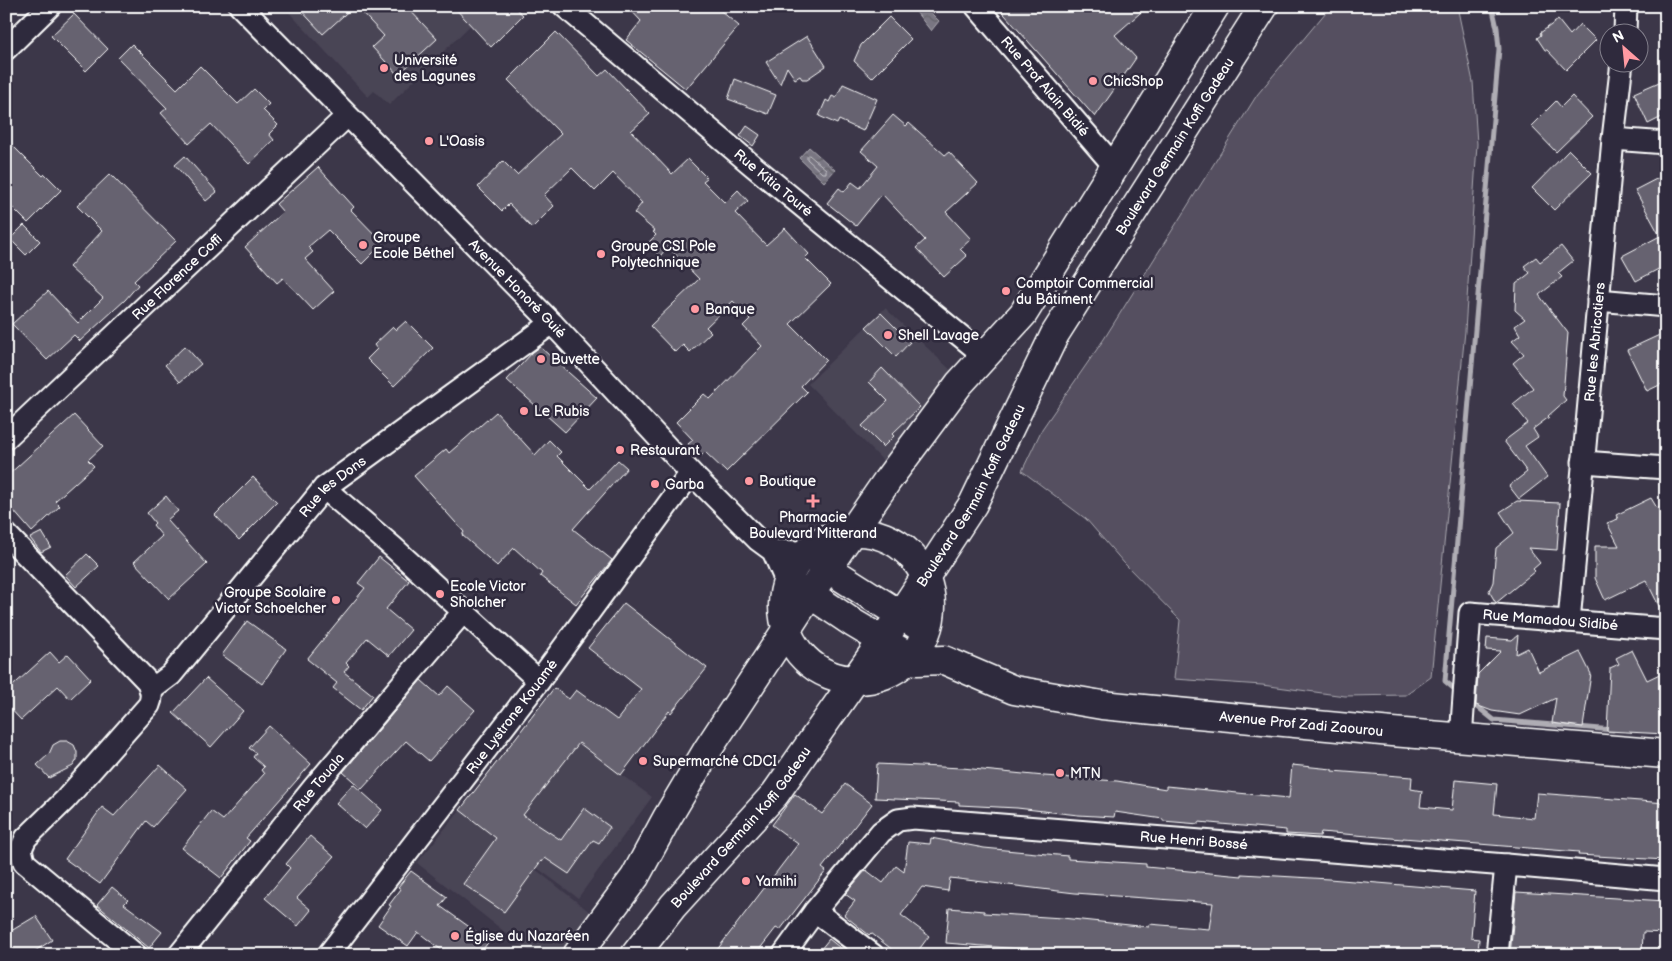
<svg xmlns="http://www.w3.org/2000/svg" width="1672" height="961" viewBox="0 0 1672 961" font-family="'Balsamiq Sans',sans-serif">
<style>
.built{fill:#494455}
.grass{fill:#555060;stroke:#aaa8b0}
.water{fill:url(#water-waves);stroke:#afadb4}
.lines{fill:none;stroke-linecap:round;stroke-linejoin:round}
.shore{stroke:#c9c8cd;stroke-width:1}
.stream{stroke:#afadb4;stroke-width:5}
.building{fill:#666270;stroke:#fff}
.minor-casing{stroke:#fff;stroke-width:25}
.major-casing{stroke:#fff;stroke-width:31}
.minor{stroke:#2f2a3d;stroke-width:21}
.major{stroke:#2f2a3d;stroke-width:28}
.poi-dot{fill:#ff9aa2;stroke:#2f2a3d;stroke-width:2}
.labels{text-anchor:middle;stroke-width:5;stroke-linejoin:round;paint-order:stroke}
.poi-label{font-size:14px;fill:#fff;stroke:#2f2a3d;text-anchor:start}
.street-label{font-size:14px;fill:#fff;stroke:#2f2a3d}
</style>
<defs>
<pattern id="water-waves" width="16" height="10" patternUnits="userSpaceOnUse" patternTransform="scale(1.25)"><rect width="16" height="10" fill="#797682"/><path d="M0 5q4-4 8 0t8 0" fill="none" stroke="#626167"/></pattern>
</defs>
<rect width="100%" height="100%" fill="#3c3749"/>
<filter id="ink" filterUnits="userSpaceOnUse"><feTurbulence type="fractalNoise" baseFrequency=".02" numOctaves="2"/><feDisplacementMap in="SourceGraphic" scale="10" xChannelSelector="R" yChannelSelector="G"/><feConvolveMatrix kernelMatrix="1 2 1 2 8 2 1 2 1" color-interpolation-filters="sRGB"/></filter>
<g filter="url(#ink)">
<!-- built -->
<path class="built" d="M283 6H490L389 105 374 91 368 97Z
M885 308 957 376 890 468 808 384Z
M578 743 652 797 578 898 502 842Z
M460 810 591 913 558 955H534L417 863Z"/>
<!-- grass -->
<path class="grass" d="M1331 6H1457L1473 82 1477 144 1465 331 1431 677 1406 695 1345 696 1262 685 1174 679 1180 620 1124 563 1086 519 1022 471 1042 429 1104 339 1257 95Z"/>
<!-- water -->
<path class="water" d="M921 6H924L939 21 931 31 916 12Z
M809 147 835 170 824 182 799 158Z"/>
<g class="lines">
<!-- shore -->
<path class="shore" d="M809 155 826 169V173H822L807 159V157Z"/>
<!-- stream -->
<path class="stream" d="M1458 692 1445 681 1499 49 1497 28 1492 6
M1469 700 1494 720 1613 730"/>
</g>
<!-- building -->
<path class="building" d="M297 6H354L323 34Z
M356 6H406L437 39 398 75 372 47 384 36Z
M453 6H513L523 15 491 47Z
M627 6H715L739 26 686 89 626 40 641 21Z
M997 6H1148L1115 35 1136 58 1095 117Z
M74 14 108 49 86 71 51 36Z
M889 17 911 39 872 78 854 61 861 45Z
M1558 20 1570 35 1580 24 1596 40 1566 70 1547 50H1545L1537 38 1541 35 1540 33Z
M556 32 599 76 607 69 650 114 631 131 672 174 688 159 707 178 703 181 725 203 738 190 748 201 735 213 766 245 785 228 809 254 805 258 831 284 790 324 826 360 801 386 807 392 726 472 705 452 701 456 688 444 693 440 676 422 704 394 710 399 762 346 743 326 750 319 733 301 706 327 711 332 690 352 683 345 675 352 650 326 699 279 670 249 668 247 660 256 647 244 656 235 653 232 655 231 634 213 642 203 613 173 595 191 572 168 544 195 554 206 532 228 509 204 502 211 478 187 503 161 517 175 561 134 508 80Z
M807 36 826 66 807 79H802L800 76 795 79 787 67 780 84 766 62Z
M132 44 177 89 200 66 238 104 254 89 269 104 263 110 278 125 269 134 274 140 249 164 211 124 189 144 161 113 167 108 118 58Z
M735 79 776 95 768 114 728 99Z
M1666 79V115L1648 124 1634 93Z
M843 84 877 99 863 131 839 120 837 124 819 116 826 100 829 102 832 96 836 98Z
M1572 96 1592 117 1556 152 1531 126 1556 101 1561 107Z
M893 115 906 126 909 123 945 155 949 152 978 183 946 212 971 239 960 249 967 256 944 277 916 248 925 240 882 194 856 226 827 203 839 188 844 192 852 182 860 188 878 166 861 151Z
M747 126 760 135 753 146 740 136Z
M6 139 43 176 45 174 61 190 28 223 6 201Z
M1569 150 1592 173 1554 210 1532 188Z
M185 156 217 192 206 201 175 165Z
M318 167 354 207 351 210 383 243 362 264 328 230 308 247 313 252 305 259 334 291 313 310 283 278 277 283 245 247 283 212 276 204Z
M110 174 176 241 134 281 138 285 125 300 80 341 74 335 47 360 12 324 48 291 78 323 103 298 69 267 102 231 77 206Z
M1666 174V265L1636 281 1622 256 1660 236 1635 190Z
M24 225 40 241 26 255 10 239Z
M1561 246 1573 261 1558 273 1562 277 1539 295 1568 333 1563 396 1566 400 1548 416 1549 417 1533 429 1538 437 1525 446 1547 477 1519 499 1509 486 1527 472 1504 441 1528 423 1513 404 1533 388 1513 363 1524 354 1512 341 1520 335 1515 326 1525 319 1515 310 1516 284 1530 273 1524 266 1536 257 1540 262Z
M881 313 910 342 896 357 866 327Z
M406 321 433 348 394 386 367 359 377 349 374 345 393 327 396 330Z
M1666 332V382L1647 391 1627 350Z
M185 346 201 364 180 382 165 365Z
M540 347 597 398 565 432 507 380 533 352Z
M882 368 920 407 892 434 894 436 883 447 862 426 888 401 869 382Z
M496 412 535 455 549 440 561 452 557 456 590 489 618 460 627 468 573 529 612 560 576 604 540 576 542 573 514 548 497 566 462 535 464 532 414 476 446 449 449 453Z
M74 415 103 446 88 460 94 466 55 501 60 506 32 532 6 502V477Z
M253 477 277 502 239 540 215 515Z
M166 496 178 511 167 520 207 564 169 599 134 562 162 536 153 525 155 523 147 513Z
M1651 498 1657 508 1666 503V616H1664L1646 580 1605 600 1595 578V546H1619L1607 523 1618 519 1616 515Z
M1517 501 1560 503 1557 550 1528 548 1540 563 1533 569 1535 571 1496 603 1489 591 1493 582 1496 548 1514 533 1500 512Z
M42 532 51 547 41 552 30 538Z
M87 554 99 566 76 587 65 575Z
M379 557 409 581 386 609 411 630 389 656 367 638 346 663 349 666 344 672 373 695 361 710 333 688 337 683 307 659 365 588 358 583Z
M624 603 707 668 671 713 669 711 621 775 579 743 523 815 561 840 584 808 610 827 599 843 593 840 569 874 545 858 542 862 541 861 504 912 463 884 496 838 460 810 554 688 569 699 576 690 617 720 641 689 588 648Z
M247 621 286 649 262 684 222 655Z
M1518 635 1516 654 1528 648 1539 672 1580 652 1591 674 1583 727 1552 723 1556 698 1520 715 1492 711 1476 705 1478 674 1501 651 1486 650 1487 638 1512 640Z
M1632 650 1647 680 1666 671V734L1607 731 1610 668 1619 664 1616 658Z
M50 652 59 662 68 654 91 679 70 699 58 686 21 720 6 704V692Z
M206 678 243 711 211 747 173 713Z
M421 680 439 696 448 686 475 710 429 761 406 741 362 789 343 772Z
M269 726 311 764 246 838 250 841 221 878 182 848 211 811 223 820 264 774 261 770 264 767 253 757 256 753 249 748Z
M60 741H67L74 745 77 752V760L73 766 49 778 37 765 49 754 53 745Z
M877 764 962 768 1044 776 1117 781 1166 789V786L1289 798 1292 765 1332 769V771L1412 777 1411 789 1422 791 1420 807 1452 810 1455 780 1497 784 1494 814 1534 818 1537 793 1666 803V860L1578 855 1579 852 1403 838V839L1321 832 1320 836 1286 834V830L1199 822V824L1163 821V819L1115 812 1114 817 1078 815 1017 808 959 805V802L875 798Z
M160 765 187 789 153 827 146 821 100 884 65 859 102 807 114 816Z
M353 784 382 810 365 829 336 803Z
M845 784 872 804 822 868 826 871 780 930 776 928 755 955H713L798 844 772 825 795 794 822 814Z
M310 836 334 857 297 898 311 910 298 926 265 898 290 868 286 864Z
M931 838 984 848 1068 856V859L1146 864V867L1242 876V874L1329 879 1475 891 1471 938 1479 939 1478 955H1069V953L946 943 949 908 984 911V913L1062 918 1149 927V924L1209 929 1213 903 1075 893 950 878 948 891 922 887 901 915 929 936 915 955H899L871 933 869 935 844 915 855 901 845 894 866 870 883 883 896 866 904 872 908 842 930 844Z
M411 871 447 897 440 906 489 941 479 955H448L418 932 408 946 378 925 391 906 389 905 401 889 398 887Z
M112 887 128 900 124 904 162 932 149 948 97 905Z
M1516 892 1666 901V933L1643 932 1642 955H1510Z
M36 916 52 940 29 955H6V934Z
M829 939 849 955H816Z"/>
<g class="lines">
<!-- minor casing -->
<g class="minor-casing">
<g id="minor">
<path id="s1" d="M240 6 552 323 691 473 758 540 773 551 783 574 810 594"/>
<path id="s2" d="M564 6 752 165 985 356"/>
<path id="s3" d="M976 6 1115 167"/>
<path d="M1625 32 1626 6"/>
<path d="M6 49 50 6"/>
<path d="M1613 139 1666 143"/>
<path d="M1598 300 1666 306"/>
<path id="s4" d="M6 438 347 116"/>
<path d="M1583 462 1666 468"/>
<path d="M324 488 394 548 539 681"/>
<path d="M6 534 148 682C151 691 153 696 149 705L65 800 26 838 21 849 24 862 136 955"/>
<path d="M773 551 799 552 827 568"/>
<path id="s5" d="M1569 621 1613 139 1622 62"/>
<path id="s6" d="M151 690 171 675 324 488 552 323"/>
<path id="s7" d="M1461 738 1470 613 1666 629"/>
<path d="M815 911 873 955"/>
<path id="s8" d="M179 955 314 787 463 612"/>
<path id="s9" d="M328 955 539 681 691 473"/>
<path id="s10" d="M783 955 815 911 881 832 898 820 913 818 1506 865 1666 879"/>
<path d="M1497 955 1506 865"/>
</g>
</g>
<!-- major casing -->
<g class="major-casing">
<g id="major">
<circle cx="857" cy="606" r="74"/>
<path d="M827 568 915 624"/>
<path id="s11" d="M810 594 853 623 917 661 944 660 1014 690 1102 705 1133 708 1392 732 1666 754"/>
<path d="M577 955 635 877 667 818 708 749 827 568 887 481 959 384 1023 314 1215 6"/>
<path id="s12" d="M635 955 673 906 775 794 901 614 973 504 1055 334 1264 6"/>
</g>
</g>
<!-- minor -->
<use href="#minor" class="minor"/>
<!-- major -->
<use href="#major" class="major"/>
</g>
</g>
<!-- markers -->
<g class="poi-dot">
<circle cx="384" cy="68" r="5"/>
<circle cx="1093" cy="81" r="5"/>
<circle cx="429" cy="141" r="5"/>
<circle cx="363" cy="245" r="5"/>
<circle cx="601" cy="254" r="5"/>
<circle cx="1006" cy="291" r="5"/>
<circle cx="695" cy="309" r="5"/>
<circle cx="888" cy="335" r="5"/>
<circle cx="541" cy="359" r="5"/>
<circle cx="524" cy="411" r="5"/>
<circle cx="620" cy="450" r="5"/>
<circle cx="749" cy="481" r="5"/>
<circle cx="655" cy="484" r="5"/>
<path d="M810.5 493.5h5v5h5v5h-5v5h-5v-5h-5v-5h5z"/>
<circle cx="440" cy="594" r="5"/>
<circle cx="336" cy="600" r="5"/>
<circle cx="643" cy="761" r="5"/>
<circle cx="1060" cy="773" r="5"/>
<circle cx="746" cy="881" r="5"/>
<circle cx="455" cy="936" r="5"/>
</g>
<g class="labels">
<!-- poi labels -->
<g class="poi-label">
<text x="394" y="65">Université<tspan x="394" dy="16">des Lagunes</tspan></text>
<text x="1103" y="86">ChicShop</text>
<text x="439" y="146">L'Oasis</text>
<text x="373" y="242">Groupe<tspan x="373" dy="16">Ecole Béthel</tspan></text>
<text x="611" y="251">Groupe CSI Pole<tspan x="611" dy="16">Polytechnique</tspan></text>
<text x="1016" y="288">Comptoir Commercial<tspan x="1016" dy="16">du Bâtiment</tspan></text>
<text x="705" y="314">Banque</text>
<text x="898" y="340">Shell Lavage</text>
<text x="551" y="364">Buvette</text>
<text x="534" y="416">Le Rubis</text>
<text x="630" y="455">Restaurant</text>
<text x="759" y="486">Boutique</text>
<text x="665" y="489">Garba</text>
<text x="813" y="522" text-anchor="middle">Pharmacie<tspan x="813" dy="16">Boulevard Mitterand</tspan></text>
<text x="450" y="591">Ecole Victor<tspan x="450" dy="16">Sholcher</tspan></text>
<text x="326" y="597" text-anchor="end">Groupe Scolaire<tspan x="326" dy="16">Victor Schoelcher</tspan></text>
<text x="653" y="766">Supermarché CDCI</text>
<text x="1070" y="778">MTN</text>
<text x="756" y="886">Yamihi</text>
<text x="465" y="941">Église du Nazaréen</text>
</g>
<!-- street labels -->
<g class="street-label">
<text dy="5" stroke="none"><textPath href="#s3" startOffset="106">Rue Prof Alain Bidié</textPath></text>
<text dy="5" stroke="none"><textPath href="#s12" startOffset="976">Boulevard Germain Koffi Gadeau</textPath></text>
<text dy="5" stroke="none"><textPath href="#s2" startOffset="274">Rue Kitia Touré</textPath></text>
<text dy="5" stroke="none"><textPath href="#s4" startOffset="235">Rue Florence Coffi</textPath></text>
<text dy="5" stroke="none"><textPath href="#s1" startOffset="396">Avenue Honoré Guié</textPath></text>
<text dy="5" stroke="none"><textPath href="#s5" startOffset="280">Rue les Abricotiers</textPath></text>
<text dy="5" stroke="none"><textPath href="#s6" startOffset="274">Rue les Dons</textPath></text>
<text dy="5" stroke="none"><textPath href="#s12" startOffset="571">Boulevard Germain Koffi Gadeau</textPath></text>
<text dy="5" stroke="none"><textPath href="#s7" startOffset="206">Rue Mamadou Sidibé</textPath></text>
<text dy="5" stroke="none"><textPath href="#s9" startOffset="301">Rue Lystrone Kouamé</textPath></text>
<text dy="5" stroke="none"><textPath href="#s11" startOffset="519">Avenue Prof Zadi Zaourou</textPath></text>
<text dy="5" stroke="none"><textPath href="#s8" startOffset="222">Rue Touala</textPath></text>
<text dy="5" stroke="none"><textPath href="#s12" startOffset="166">Boulevard Germain Koffi Gadeau</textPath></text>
<text dy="5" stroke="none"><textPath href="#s10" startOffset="475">Rue Henri Bossé</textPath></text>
</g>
</g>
<!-- margin -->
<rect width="1672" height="961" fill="none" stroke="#2f2a3d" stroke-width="25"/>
<rect x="12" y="12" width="1647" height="936" fill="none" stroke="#fff" stroke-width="2" filter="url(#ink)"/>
<!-- north arrow -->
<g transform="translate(1624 48) rotate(333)"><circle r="24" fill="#2f2a3d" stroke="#827f8b"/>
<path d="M0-4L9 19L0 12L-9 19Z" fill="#ff9aa2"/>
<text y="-8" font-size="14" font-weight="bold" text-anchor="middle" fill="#ffffff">N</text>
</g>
</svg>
